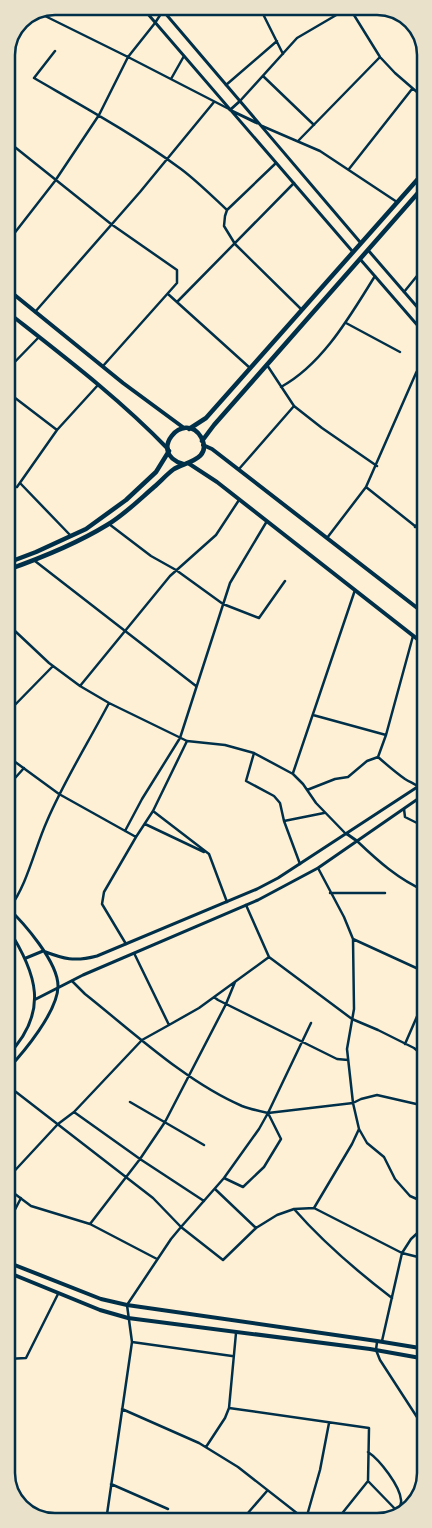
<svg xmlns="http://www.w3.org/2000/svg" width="432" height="1528" viewBox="0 0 432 1528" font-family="'PT Sans',sans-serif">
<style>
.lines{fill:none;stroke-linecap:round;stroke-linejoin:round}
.minor{stroke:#003049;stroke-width:2.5}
.tertiary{stroke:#003049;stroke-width:3}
.secondary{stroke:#003049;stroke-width:4}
.primary{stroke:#003049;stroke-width:4.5}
.rim{fill:none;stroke:#003049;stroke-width:2.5}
</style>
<rect width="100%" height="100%" fill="#fdf0d5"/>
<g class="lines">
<!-- minor -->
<path class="minor" d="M259 6 283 54
M349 7 380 57 395 73 425 99
M39 13 128 57 229 109
M55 51 34 78C84 107 135 135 181 169 197 181 212 196 227 210
M263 76 314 125
M171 79 184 56
M226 85 277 41
M240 101 297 38 350 7
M262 126 320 151 397 202
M6 140 111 224 177 270V283L103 366
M299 140 380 57
M276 163 227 210 225 216 224 226 235 244 301 309
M349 169 412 89
M6 244 55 181 99 115 128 57 155 23 166 6
M404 292 425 266
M168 294 250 368
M177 302 294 183
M35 312 140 192 214 102
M346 323 400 352
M267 365 294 406 322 428 377 466
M6 371 39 337
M281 387C323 364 350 316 375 276
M6 391 57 430
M239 469 294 406
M20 483 71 536
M7 487H17L57 430 98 385
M366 487 425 534
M109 524 151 556 176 570 223 604 259 618 285 581
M415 527 425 515
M327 538 366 487 416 373 425 358
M35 561 196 686
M416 607 425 596
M7 620 15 631 49 663 80 686 109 703 187 741 225 745 254 753 293 774 303 784 316 803 346 834
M7 633 15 631
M413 636 386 735 378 757C387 765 395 772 405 779 413 784 419 785 425 793
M80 686 170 576 216 535 239 500
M7 713 53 666
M313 715 386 735
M254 753 246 781 274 796 280 803 284 821 300 864
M7 756 59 794 136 837 104 892 102 904 126 944
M293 773 355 590
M7 787 24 768
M307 790 335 779 348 777 367 761 378 757
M404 809 405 817 425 827
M153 811 209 854 227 902
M284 821 324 813
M145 824 204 852
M125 831 142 799 180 738 230 583 267 521
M136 837 153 811 187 741
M357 841C378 861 398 879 425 891
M318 868 344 917 353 939 354 1009 347 1049 353 1103 359 1129 367 1143 384 1157 395 1179 410 1196 426 1203
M330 893H385
M246 905 269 957 352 1019 378 1030 414 1048 425 1057
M9 909C28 883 34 850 47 821 64 781 88 743 109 703
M353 939 425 972
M72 981 85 994C133 1032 186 1082 242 1106 250 1109 259 1111 268 1113L311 1023
M214 997 218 1000 337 1059 348 1060
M169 1025 199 1008 269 957
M7 1044 14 1048
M405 1044 425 998
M7 1085 153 1198 181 1227 171 1239 127 1305 132 1342 106 1521
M130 1102 204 1145
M74 1112 140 1159 204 1201
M268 1113 259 1129 224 1178 181 1227 223 1260 256 1228 277 1215 294 1209 314 1208 402 1253 426 1259
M268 1113 353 1103 361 1099 377 1095 425 1106
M224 1178 243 1187 264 1167 281 1139 268 1113
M7 1179 58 1124 74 1112 142 1040 169 1025 134 953
M7 1188 31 1206 90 1224 157 1259
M215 1189 256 1228
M314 1208 352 1144 359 1129
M294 1209C322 1241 358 1272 392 1298
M90 1224 140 1159 165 1122 226 1004 235 982
M7 1225 21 1198
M382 1341 402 1253 411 1239 426 1225
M132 1342 232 1356
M377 1342 376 1350 380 1360 426 1431
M7 1359 26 1358 58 1294
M229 1408 369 1428 368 1481 336 1521
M122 1409 199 1443 238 1467 307 1521
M206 1447 225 1418 229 1408 236 1333
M368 1452C380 1460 400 1486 401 1500 402 1505 399 1508 397 1512
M368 1481 399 1513
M111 1484 168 1509
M306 1519 320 1470 329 1423
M241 1521 267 1491"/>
<!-- tertiary -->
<path class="tertiary" d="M141 6 353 252
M159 6 360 242
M240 101 230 110 257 123
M368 250 425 316
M360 259 425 334
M347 834 357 841
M7 907C24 923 58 962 58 986 58 1011 24 1052 7 1070
M7 927C37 973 50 1012 7 1056
M26 958 43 951C64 959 74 962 97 956L257 889 278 878 425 782
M36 999 83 975 258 900 318 868 425 794"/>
<!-- secondary -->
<path class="secondary" d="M6 288 123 383 184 428
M6 311C62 355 119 398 168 449
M203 445 212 449 425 614
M188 463 217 482 425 645
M7 1262 101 1299 127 1305 377 1341 426 1349
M7 1272 100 1310 128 1318 370 1349 426 1359"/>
<!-- primary -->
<path class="primary" d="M189 429 206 418 425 171
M202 441 214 425 425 185
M7 563 36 552 86 529 126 500 156 472 169 451
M7 570C41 558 76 544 107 525 124 515 139 500 154 487 161 481 167 474 174 469 186 462 213 459 201 437 184 409 146 453 183 464"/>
</g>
<!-- crop -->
<path d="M0 0H432V1528H0ZM55 15H377A40 40 0 0 1 417 55V1473A40 40 0 0 1 377 1513H55A40 40 0 0 1 15 1473V55A40 40 0 0 1 55 15Z" fill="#e9e1ca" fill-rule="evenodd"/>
<path class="rim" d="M55 15H377A40 40 0 0 1 417 55V1473A40 40 0 0 1 377 1513H55A40 40 0 0 1 15 1473V55A40 40 0 0 1 55 15Z"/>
</svg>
